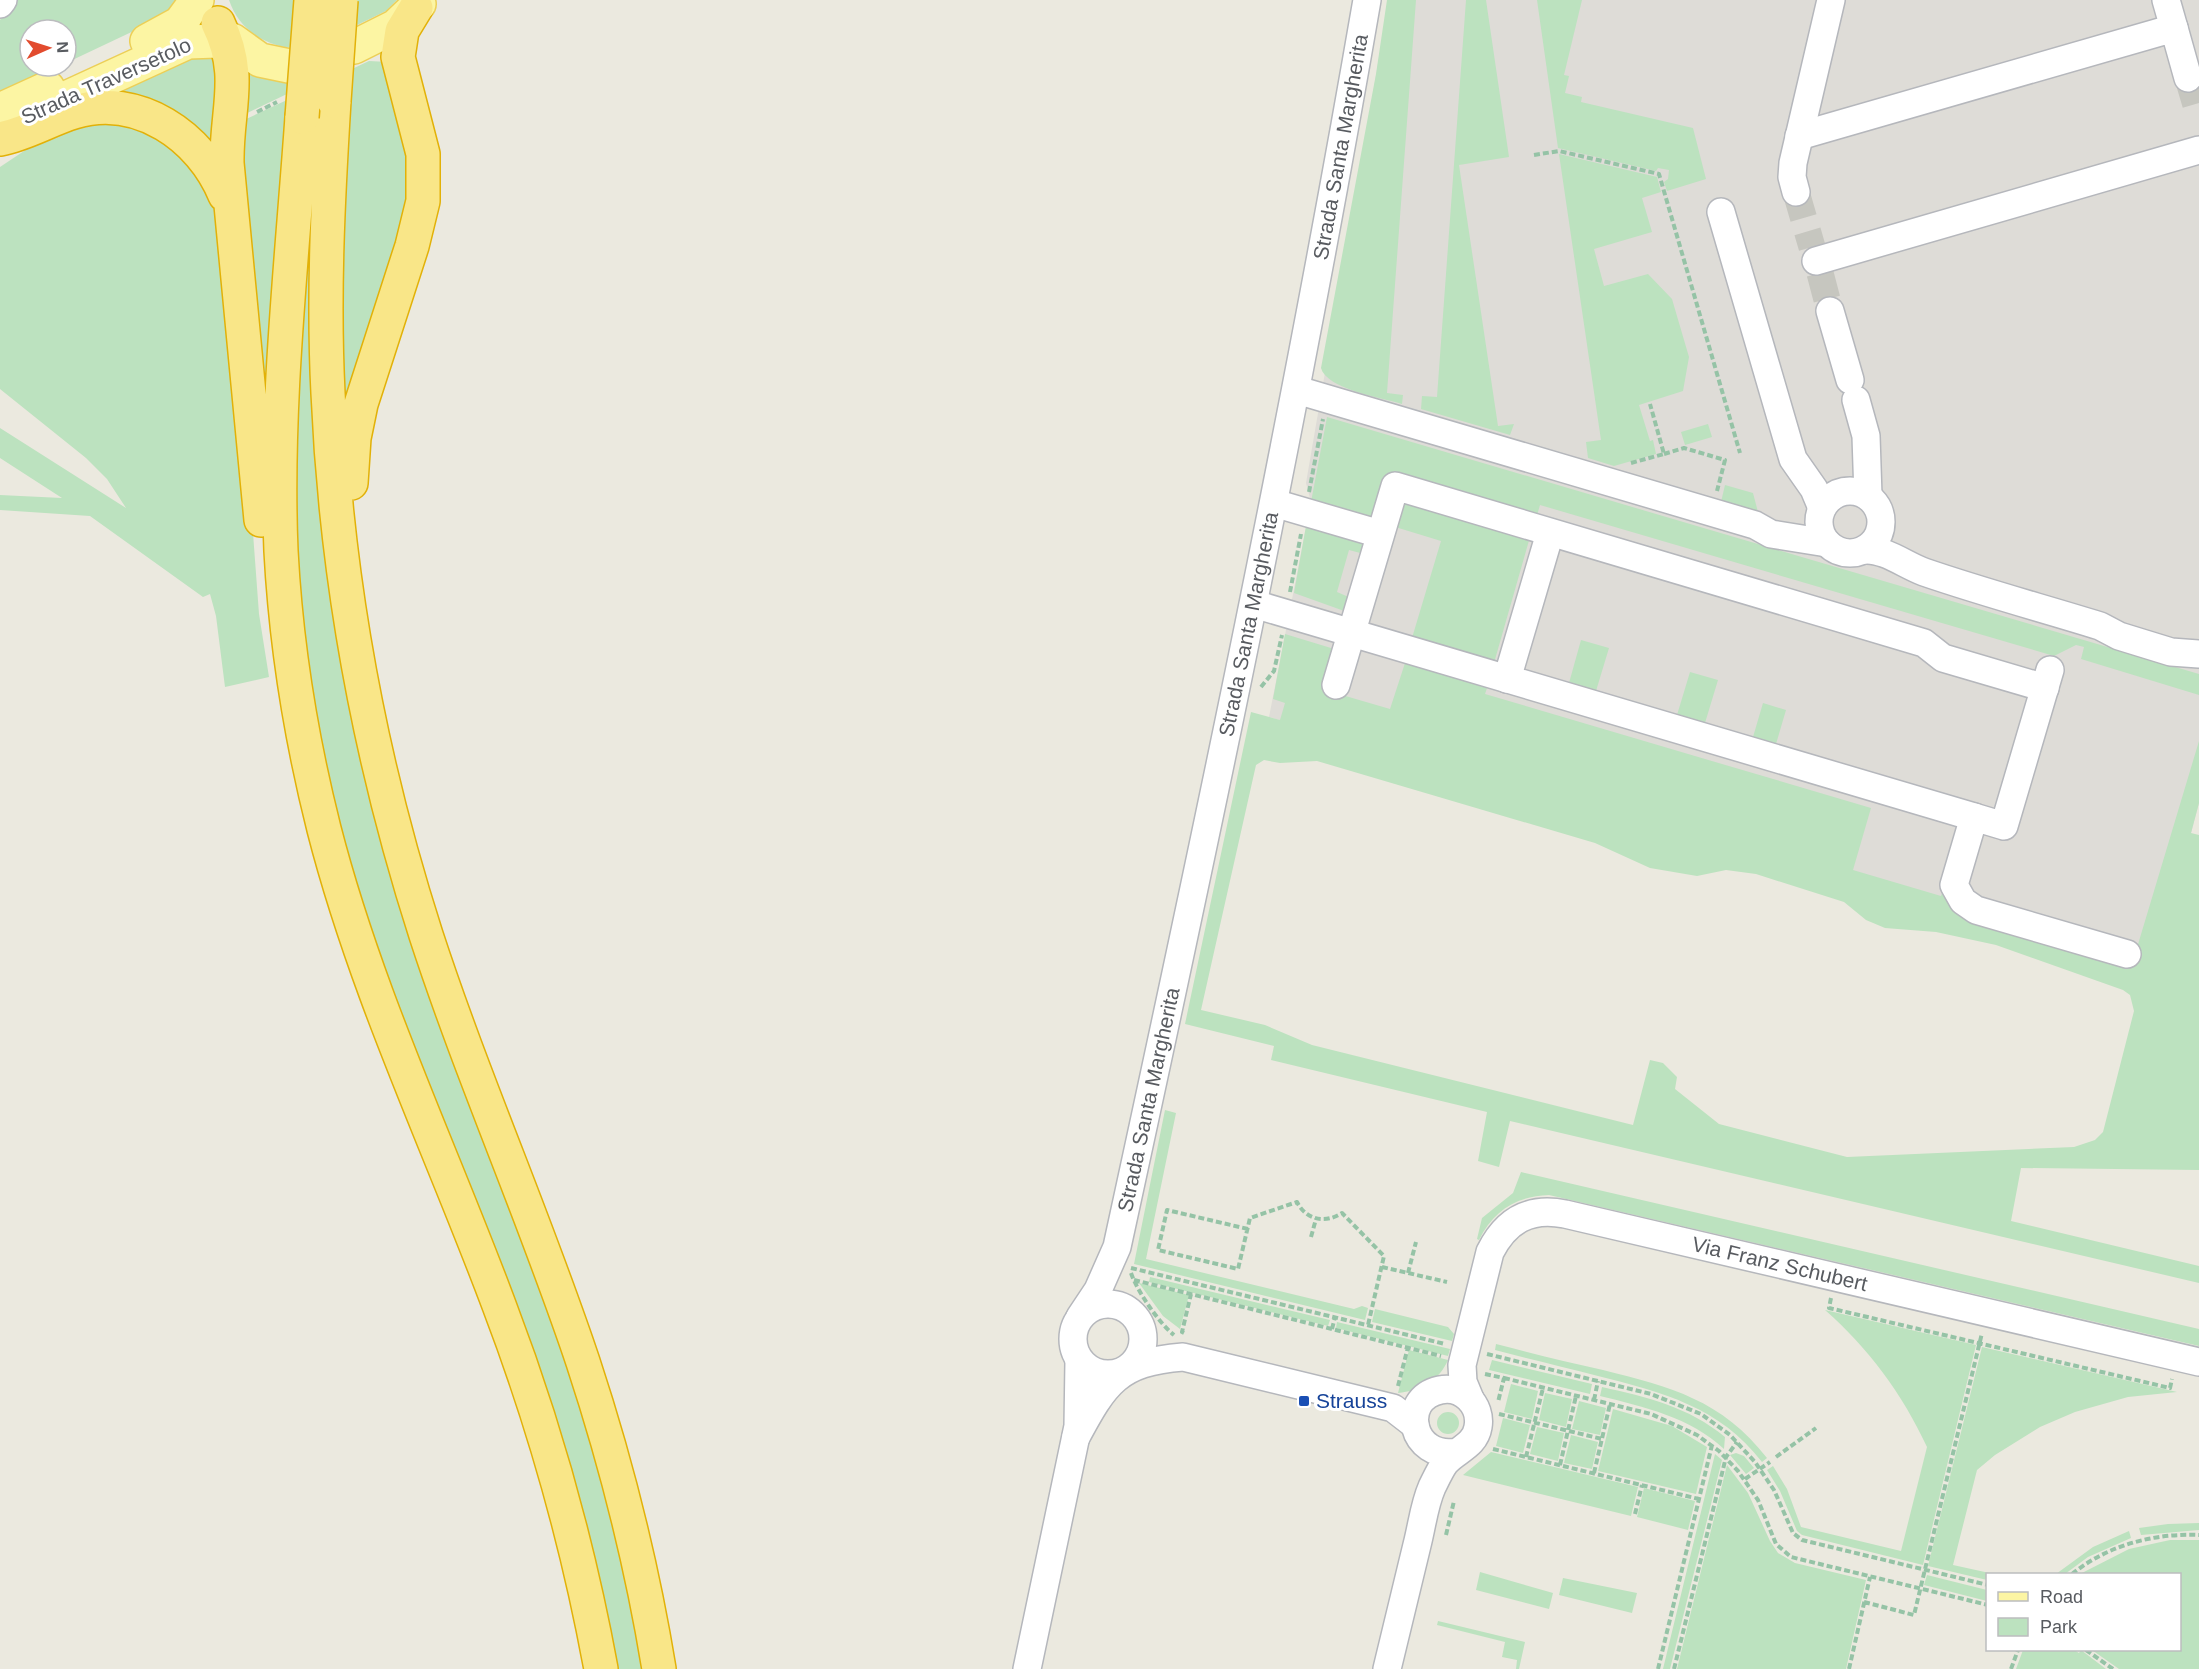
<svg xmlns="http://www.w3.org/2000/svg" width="2199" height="1669" viewBox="0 0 2199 1669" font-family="Helvetica,sans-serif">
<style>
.industrial{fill:#dedcd7}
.green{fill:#bce2bf;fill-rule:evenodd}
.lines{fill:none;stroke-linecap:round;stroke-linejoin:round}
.minor-tunnel{stroke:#c6c6bf;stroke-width:27;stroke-dasharray:27 14;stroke-linecap:butt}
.minor-casing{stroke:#b5b7bc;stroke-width:30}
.major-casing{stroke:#eccf57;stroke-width:36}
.highway-casing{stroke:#e2b108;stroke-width:36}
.path{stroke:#95c3a6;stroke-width:4;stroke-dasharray:6 3;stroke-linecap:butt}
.minor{stroke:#fff;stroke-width:27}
.major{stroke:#fcf5a3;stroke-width:33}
.highway{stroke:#f9e688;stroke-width:33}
.highway-bridge-casing{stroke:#e2b108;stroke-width:36;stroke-linecap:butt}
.highway-bridge{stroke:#f9e688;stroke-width:33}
.transit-dot{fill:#1a4fb4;stroke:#fff;stroke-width:2}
.labels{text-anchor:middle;stroke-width:6;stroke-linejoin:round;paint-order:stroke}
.street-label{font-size:21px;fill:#585b60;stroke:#fff}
.transit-label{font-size:21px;fill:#164399;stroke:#fff;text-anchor:start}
</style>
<rect width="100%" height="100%" fill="#ebe9df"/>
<!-- industrial -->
<path class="industrial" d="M1389 0H2199V803L2153 976 1269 717 1311 502 1306 483Z"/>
<!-- green -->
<path class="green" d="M17 0H179L159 19 66 63V30H30V66H60L0 95V20Z
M229 0H295L291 48C262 44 239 29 229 0Z
M357 0H397L386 11 355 26Z
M1387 0H1416L1387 393 1403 395 1402 404C1383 398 1326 389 1321 368L1376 74Z
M1466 0H1486L1509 157 1459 165 1498 426 1514 424 1510 435 1421 409 1422 396 1437 397Z
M1537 0H1582L1564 75 1569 76 1565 93 1582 97 1581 102 1693 128 1706 179 1667 191 1664 182 1668 179 1669 170 1658 168 1656 171 1558 148Z
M212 57 217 68 212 127 215 146 101 96 179 58Z
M369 61 388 62 415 186 345 410C342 297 339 182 352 69Z
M244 69 288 81 287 94 239 117Z
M287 100 266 421 237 166 244 120Z
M120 118 182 147 218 212 251 506 259 614 269 677 225 687 216 616 210 594 203 597 90 516 0 510V495L62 498 0 458V428L126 508 107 479 86 458 0 389V167L51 133Z
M1559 154 1657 177 1661 192 1642 198 1652 232 1594 249 1604 286 1648 274 1672 299 1689 357 1683 391 1639 405 1650 441 1653 440 1656 454 1614 466 1588 458 1586 442 1601 440Z
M306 234 314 235 334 589 595 1441 647 1669H614L439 1120 345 858 307 679 293 496Z
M1327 417 2199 674V695L2081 659 2084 647 2076 645 2054 656 1540 505 1536 519 1389 474 1374 520 1311 502Z
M1708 424 1712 437 1685 445 1681 432Z
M1725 485 1753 493 1758 512 1721 502Z
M1401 498 1530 537 1494 663 1412 638 1441 541 1392 526Z
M1306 526 1368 543 1364 554 1349 550 1337 592 1351 598 1347 612 1294 593Z
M1285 634 1331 648 1335 654 1325 690 1390 709 1405 663 1487 688 1485 694 1871 808 1853 870 1941 896 1944 888 2136 951 2199 741V803L2191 833 2199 835V1170L2021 1168 2011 1221 2199 1266V1283L1510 1121 1499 1167 1478 1161 1487 1112 1271 1060 1274 1046 1185 1024 1251 712 1280 720 1285 703 1273 699ZM1264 760 1280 763 1317 761 1595 843 1650 868 1697 876 1726 870 1756 874 1844 902 1866 920 1885 928 1936 932 1996 945 2123 990 2130 995 2134 1011 2103 1132 2095 1140 2074 1147 1847 1157 1719 1124 1675 1089 1677 1077 1663 1063 1650 1060 1633 1125 1312 1045 1265 1025 1201 1010 1256 765Z
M1581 640 1609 648 1596 691 1569 683Z
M1690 672 1718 680 1705 723 1677 715Z
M1763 703 1786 710 1776 744 1753 737Z
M1165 1110 1176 1113 1146 1259 1354 1309 1362 1306 1368 1308 1365 1320 1134 1264Z
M1521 1172 2199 1329V1346L1549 1195C1516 1196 1493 1211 1479 1240L1477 1239 1482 1218 1513 1193Z
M1150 1277 1330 1320 1328 1326 1149 1282Z
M1139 1283 1189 1295 1180 1329 1163 1316Z
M1375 1309 1448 1327 1454 1334 1452 1341 1372 1322Z
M1825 1310 1976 1345 1923 1565 1802 1535 1797 1531 1780 1491 1767 1470 1773 1466 1787 1489 1801 1527 1901 1551 1927 1447C1902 1393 1869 1349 1825 1310Z
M1337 1322 1450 1349 1448 1356 1336 1328Z
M1496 1344C1531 1353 1567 1362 1603 1370 1671 1387 1722 1400 1767 1458L1762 1462C1720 1407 1662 1392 1598 1376 1564 1367 1529 1359 1495 1350Z
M1982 1347 2177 1392 2128 1397 2075 1412 2040 1427 1995 1455 1977 1470 1953 1565 1994 1574H1988L1987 1580 1928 1566Z
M1409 1350 1448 1360C1439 1381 1420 1391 1398 1393Z
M1492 1360 1592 1384 1590 1394 1489 1370Z
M1511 1384 1538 1391 1532 1419 1504 1412Z
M1602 1387C1647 1397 1689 1407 1725 1437L1724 1449C1690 1417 1644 1407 1600 1396Z
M1545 1393 1572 1399 1566 1427 1539 1420Z
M1579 1401 1606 1408 1600 1435 1572 1429Z
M1613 1409 1672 1426 1707 1447 1696 1494 1598 1471Z
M1437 1423a11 11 0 1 1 22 0a11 11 0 1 1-22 0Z
M1503 1418 1530 1425 1523 1453 1496 1446Z
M1537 1427 1564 1433 1558 1461 1530 1454Z
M1571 1435 1598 1442 1592 1469 1564 1463Z
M1491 1452 1638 1487 1631 1516 1463 1475Z
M1736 1453 1744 1456 1754 1468 1746 1474 1730 1455Z
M1715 1454 1722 1460 1670 1669H1663Z
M1727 1465 1748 1493 1770 1541 1778 1553 1795 1563 1866 1580 1846 1669H1677Z
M1644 1488 1695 1501 1688 1530 1637 1517Z
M2199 1523V1530L2141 1535 2139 1528 2168 1524Z
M2129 1531 2131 1538 2088 1557 2065 1574H2056L2093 1547Z
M2170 1540H2199V1669H2119L2092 1650H2180V1574H2080L2129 1549Z
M1480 1572 1553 1593 1549 1609 1476 1590Z
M1927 1575 1987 1590V1601L1924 1585Z
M1563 1578 1637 1593 1632 1613 1559 1595Z
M1438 1621 1525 1642 1519 1669H1516L1517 1660 1502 1657 1505 1642 1437 1625Z
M2023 1650H2074L2079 1653 2081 1650 2106 1669H2016Z"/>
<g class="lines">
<!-- minor-tunnel -->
<path class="minor-tunnel" d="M2188 78 2199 115
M1796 192 1812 247
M1820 273 1830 311"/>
<!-- minor casing -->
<g class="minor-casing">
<g id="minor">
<path d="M2166 0 2174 28"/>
<path d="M0 4 3 0"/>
<path d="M1799 136 2174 28 2188 78"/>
<path d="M1796 192 1792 177 1793 163 1831 0"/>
<path d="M1721 212 1793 459 1814 489 1822 508"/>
<path d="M1816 261 2199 150"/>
<path d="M1830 311 1850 380"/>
<path d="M1297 390 1755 525 1771 534 1827 543"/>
<path d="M1856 400 1866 436 1868 496"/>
<circle cx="1850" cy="522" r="31"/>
<path d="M1274 503 1380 534"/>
<path d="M1865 550C1885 549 1905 565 1924 572 1982 592 2042 608 2100 626L2119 636 2171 652 2199 654"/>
<path d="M1254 604 1974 817"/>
<path d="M2050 670 2004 826 1974 817 1954 885 1963 901 1976 910 2127 954"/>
<path d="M1507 679 1550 533"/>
<path d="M1336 685 1395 486 1924 643 1943 658 2045 688"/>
<circle cx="1108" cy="1339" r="35"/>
<path id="s1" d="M1080 1317 1098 1290 1117 1247C1207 833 1295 418 1367 0"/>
<path id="s2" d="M1470 1399 1463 1382 1462 1365 1490 1252C1506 1220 1530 1207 1565 1214L2199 1362"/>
<path d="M1076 1437C1105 1383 1118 1362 1183 1357L1393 1408 1415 1425"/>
<path d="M1027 1669 1078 1426 1079 1361"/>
<path d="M1387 1669C1397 1628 1407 1586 1417 1545 1422 1526 1424 1505 1432 1487 1436 1479 1440 1470 1445 1463 1456 1450 1475 1446 1478 1427 1482 1405 1462 1385 1440 1390 1398 1399 1411 1460 1457 1452"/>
</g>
</g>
<!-- major casing -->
<g class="major-casing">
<path id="major" d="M232 40 260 60 289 66
M147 41 180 23 197 0
M354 47 396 26 419 4
M0 110 48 88
M29 115 188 42 216 41 248 53"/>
</g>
<!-- highway casing -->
<g class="highway-casing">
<path id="highway" d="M218 23C244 76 226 109 227 163L261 520
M334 101C328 198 323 296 328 393 336 576 370 761 426 935 473 1079 535 1218 583 1362 616 1462 642 1565 659 1669
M302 117C292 261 275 407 281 551 286 645 301 738 324 829 366 993 440 1147 499 1305 544 1423 578 1544 601 1669
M0 139C26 134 48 120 74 112 138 93 201 136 225 195
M351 483 354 438 361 404 412 246 423 201V154L398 57 402 31 416 8"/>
</g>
<!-- path -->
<path class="path" d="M257 112 277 102
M1534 155 1559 151 1659 174 1740 453
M1664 454 1684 448 1725 460 1717 491
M1631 463 1664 454 1650 404
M1309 492 1323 419
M1290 592 1301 534
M1261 687 1274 671 1282 635
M1248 1229 1167 1210 1158 1250 1238 1269 1250 1218 1297 1202C1306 1220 1325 1224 1342 1213L1384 1256 1368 1325
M1311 1237 1316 1219
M1382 1267 1447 1282
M1131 1268 1445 1344
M1131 1273C1137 1291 1159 1323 1174 1335
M1408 1273 1416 1242
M1134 1280 1441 1356
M1831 1298 1829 1308 2170 1388 2172 1379
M1332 1329 1335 1317
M1184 1333 1182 1332 1191 1294
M1487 1354 1651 1394 1701 1414 1730 1435 1755 1462 1774 1490 1793 1533 1802 1540 1988 1585
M1485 1374 1504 1378 1498 1402
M1504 1378 1651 1414 1697 1435 1719 1451 1738 1471 1758 1500 1776 1544 1791 1557 1988 1605
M1398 1386 1408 1347
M1594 1400 1598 1381
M1499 1414 1602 1439
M1493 1449 1699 1499
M1526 1457 1543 1388
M1776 1457 1816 1428
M1560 1465 1576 1396
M1594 1473 1610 1404
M1745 1479 1770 1462
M1635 1514 1642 1485
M1446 1535 1454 1501
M2072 1574C2108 1545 2154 1533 2199 1535
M1864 1602 1914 1615 1982 1333
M2086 1650 2113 1669
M1658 1669 1712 1445
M1674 1669 1726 1457 1737 1442
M1849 1669 1870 1577
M2011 1669 2018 1650"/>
<!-- minor -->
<use href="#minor" class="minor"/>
<!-- major -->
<use href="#major" class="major"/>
<!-- highway -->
<use href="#highway" class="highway"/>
<!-- highway-bridge casing -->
<g class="highway-bridge-casing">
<path id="highway-bridge" d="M334 101 341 0
M302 117 311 0"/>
</g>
<!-- highway-bridge -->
<use href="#highway-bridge" class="highway-bridge"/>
</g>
<!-- markers -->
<rect class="transit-dot" x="1298" y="1395" width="12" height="12" rx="3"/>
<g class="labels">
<!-- street labels -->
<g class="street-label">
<text transform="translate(106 81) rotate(-24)" y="7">Strada Traversetolo</text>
<text dy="7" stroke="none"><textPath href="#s1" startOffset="1202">Strada Santa Margherita</textPath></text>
<text dy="7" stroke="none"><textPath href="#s1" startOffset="716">Strada Santa Margherita</textPath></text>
<text dy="7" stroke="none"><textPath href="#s1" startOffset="230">Strada Santa Margherita</textPath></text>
<text dy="7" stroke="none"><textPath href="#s2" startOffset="464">Via Franz Schubert</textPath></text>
</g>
<!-- transit labels -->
<g class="transit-label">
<text x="1316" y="1408">Strauss</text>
</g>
</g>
<!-- legend -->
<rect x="1986" y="1573" width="195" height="78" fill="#ffffff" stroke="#bcbdbf" stroke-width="1.5"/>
<rect x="1998" y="1592" width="30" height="9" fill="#fcf5a3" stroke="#bcbdbf" stroke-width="1.5"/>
<text x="2040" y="1603" font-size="18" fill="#585b60">Road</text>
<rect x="1998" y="1618" width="30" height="18" fill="#bce2bf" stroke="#bcbdbf" stroke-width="1.5"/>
<text x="2040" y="1633" font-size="18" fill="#585b60">Park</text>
<!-- north arrow -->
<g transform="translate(48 48) rotate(87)"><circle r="28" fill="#ffffff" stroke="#bcbdbf" stroke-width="1.5"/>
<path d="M0-4.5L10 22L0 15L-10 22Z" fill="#e24b2e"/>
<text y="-9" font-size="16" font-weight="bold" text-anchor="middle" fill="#585b60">N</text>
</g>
</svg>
